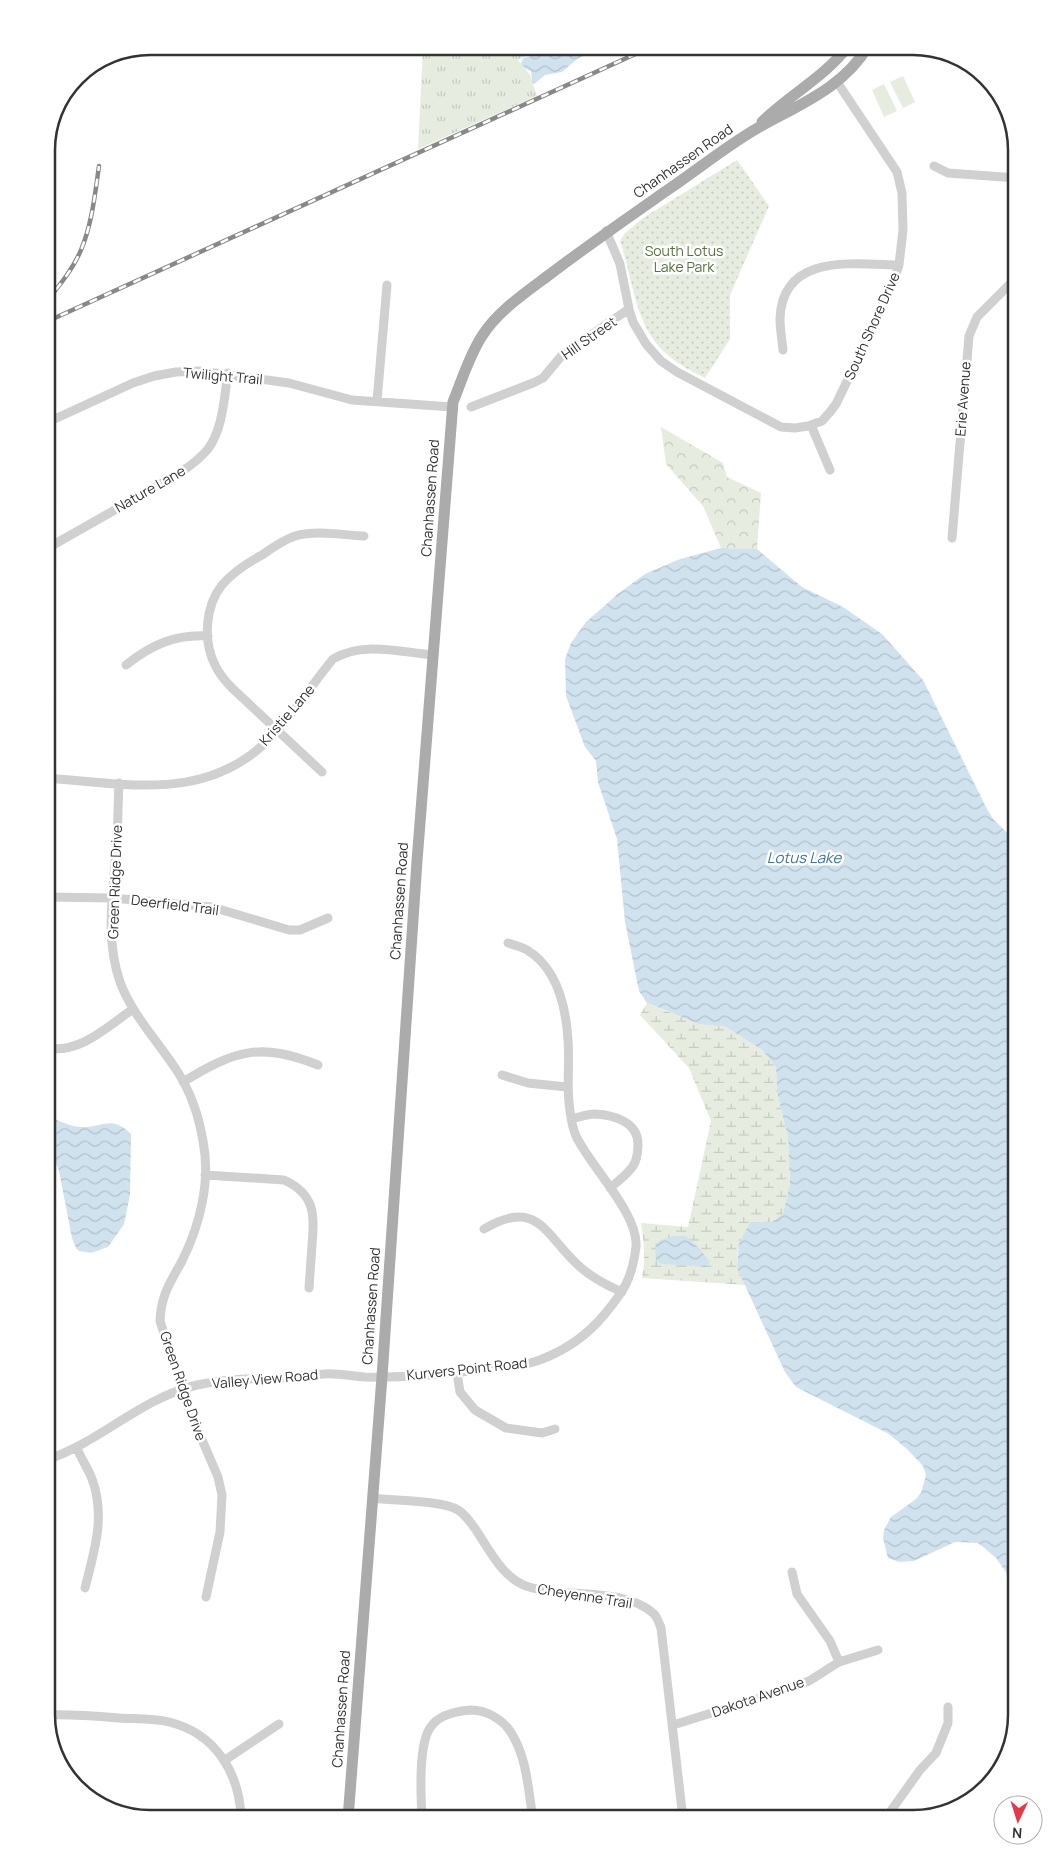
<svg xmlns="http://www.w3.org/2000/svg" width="1063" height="1865" viewBox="0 0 1063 1865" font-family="Manrope,sans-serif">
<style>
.grass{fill:url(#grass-tufts)}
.forest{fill:url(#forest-crowns)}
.wetland{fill:url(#wetland-marsh)}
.park{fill:url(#park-dots)}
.garden{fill:#e6ecdf}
.water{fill:url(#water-waves)}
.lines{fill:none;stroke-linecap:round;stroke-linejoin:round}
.minor{stroke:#d0d0d0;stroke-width:9}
.major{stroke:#ababab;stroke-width:11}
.rail-casing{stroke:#888;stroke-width:4.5}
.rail{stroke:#fff;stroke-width:2.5;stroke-dasharray:8;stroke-linecap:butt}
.labels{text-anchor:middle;stroke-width:5;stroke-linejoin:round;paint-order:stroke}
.street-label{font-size:14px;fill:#333;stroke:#fff}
.park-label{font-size:14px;fill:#56703f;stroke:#fff}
.water-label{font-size:15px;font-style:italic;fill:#3f7597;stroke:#fff}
.rim{fill:none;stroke:#333;stroke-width:2.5}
</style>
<defs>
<pattern id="grass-tufts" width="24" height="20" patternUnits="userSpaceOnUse" patternTransform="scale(1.25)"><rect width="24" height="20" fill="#e6ecdf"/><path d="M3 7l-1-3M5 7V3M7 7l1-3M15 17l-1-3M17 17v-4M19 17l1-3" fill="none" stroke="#c6cbc0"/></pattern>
<pattern id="forest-crowns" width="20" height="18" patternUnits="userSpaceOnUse" patternTransform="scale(1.25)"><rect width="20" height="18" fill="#e6ecdf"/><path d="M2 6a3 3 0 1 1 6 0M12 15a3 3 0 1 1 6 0" fill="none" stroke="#c6cbc0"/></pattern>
<pattern id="wetland-marsh" width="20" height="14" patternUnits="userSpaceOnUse" patternTransform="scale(1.25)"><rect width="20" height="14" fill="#e6ecdf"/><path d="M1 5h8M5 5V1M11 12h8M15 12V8" fill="none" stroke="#c6cbc0"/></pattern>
<pattern id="park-dots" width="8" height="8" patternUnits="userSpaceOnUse" patternTransform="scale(1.25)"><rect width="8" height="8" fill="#e6ecdf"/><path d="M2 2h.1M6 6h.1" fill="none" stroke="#c6cbc0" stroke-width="1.8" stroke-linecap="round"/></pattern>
<pattern id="water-waves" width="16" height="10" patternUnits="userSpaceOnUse" patternTransform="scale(1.25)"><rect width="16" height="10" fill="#cfe2ee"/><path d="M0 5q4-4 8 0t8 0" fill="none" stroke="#b2c2cd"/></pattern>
</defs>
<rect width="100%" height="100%" fill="#fff"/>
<!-- grass -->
<path class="grass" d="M423 46H537L533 52 518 60 530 75 537 96 418 149Z"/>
<!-- forest -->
<path class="forest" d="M661 427 723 463 727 477 761 493 757 549 721 548 703 506 666 464Z"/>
<!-- wetland -->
<path class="wetland" d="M647 1003 698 1024 726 1027 762 1050 776 1067 777 1092 788 1138 790 1184 783 1213 772 1222H750C737 1248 732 1258 745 1285L642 1278C646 1258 644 1242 641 1223L688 1227 711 1121 689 1068 640 1015Z"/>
<!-- park -->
<path class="park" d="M737 160 769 206 730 295V339L705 378C693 372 679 365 669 356 634 328 634 281 620 241L625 233 643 218Z"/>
<!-- garden -->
<path class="garden" d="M903 76 915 102 903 108 890 82Z
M884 84 897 111 884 117 872 90Z"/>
<!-- water -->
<path class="water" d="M543 46H606L577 59 562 72 545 75 534 84 532 82 531 71 526 69 521 64 523 58 537 55Z
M721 548 757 549 802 587 843 607 882 634 923 680 988 811 994 820 1017 842V1588L996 1558 982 1546 977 1543 955 1542 914 1561 899 1562 888 1558 883 1538 884 1530 891 1517 916 1499 921 1493 926 1475 923 1466 907 1449 889 1434 796 1387 785 1372 737 1268 739 1244 750 1222H772L783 1213 790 1184 788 1138 777 1092 776 1067 762 1050 726 1027 698 1024 660 1008 647 1003 639 991 625 922 617 839 598 782 596 761 585 747 566 696 565 659 571 643 586 622 619 593 645 574 680 559Z
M46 1115C57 1120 68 1126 80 1127 103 1128 111 1114 131 1134L130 1195 124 1224 108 1247 91 1253 79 1251 76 1248 72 1238 59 1171 56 1163 46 1155Z
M674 1236H686L699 1248 710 1262 706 1267 662 1264 656 1261C655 1242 655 1241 674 1236Z"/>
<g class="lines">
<!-- minor -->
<path class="minor" d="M934 166 948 173 1017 178
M606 231 620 264 629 309 633 322 646 344 661 361 677 372 781 427 795 428 808 426 822 421 830 412 836 404 890 292 899 265 903 230 902 193 897 172 837 82
M783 350C782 340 780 329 780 319 782 253 852 264 899 265
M377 401 387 285
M471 407 533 383 543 378 563 354 629 309
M46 423 133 383 154 376 176 372 199 371 289 383 352 400 452 407
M811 425 830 470
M952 538 969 336 977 317 1017 277
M46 549 180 473C190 466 200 459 208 449 223 429 224 398 228 373
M126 665C151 645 175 634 208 636
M322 772 233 689C226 682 219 674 215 665 203 641 205 606 222 585 233 572 247 563 262 555 272 548 283 540 295 536 317 530 341 535 364 536
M46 778C132 784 212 804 277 731 297 708 314 682 333 659 363 641 400 652 433 655
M119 783C118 802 118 821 117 840 114 887 104 936 120 982 133 1017 160 1043 179 1074 192 1095 199 1117 203 1141 211 1181 200 1225 182 1261 170 1283 161 1295 160 1321L187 1405 218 1477 222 1495 220 1532 206 1597
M46 897 112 898 212 907 289 930H300L328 918
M46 1048C80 1054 107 1027 133 1009
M502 1075 528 1083 567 1087
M183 1082C235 1050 261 1042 318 1065
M572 1119C579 1117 587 1114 595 1114 614 1115 638 1122 638 1144 638 1152 637 1160 633 1166 627 1175 618 1181 610 1188
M205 1175 284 1180C315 1194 315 1215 312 1245 311 1259 310 1274 309 1288
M484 1229C538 1197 545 1235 579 1266 592 1278 606 1285 622 1292
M457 1373 460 1392 475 1410 506 1428 542 1433 555 1429
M77 1448C81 1459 88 1468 92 1479 106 1516 94 1552 85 1588
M46 1460C99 1443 141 1398 197 1385 227 1378 253 1379 283 1378 297 1377 310 1374 324 1374 337 1373 351 1376 365 1377 405 1378 447 1374 487 1369 505 1367 526 1366 542 1359 566 1350 588 1334 604 1315 624 1291 632 1279 636 1247 639 1214 590 1166 576 1136 573 1129 571 1119 570 1111 566 1087 570 1064 568 1040 566 1008 557 968 527 950 522 947 515 945 508 943
M372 1498C393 1501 443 1500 458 1510 465 1514 471 1523 476 1530 490 1551 503 1579 529 1587 565 1598 626 1587 654 1614 657 1617 659 1623 661 1628L683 1819
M792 1572 797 1594 830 1641 839 1662
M46 1715C71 1714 95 1716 119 1718 135 1719 153 1718 169 1722 215 1733 240 1773 241 1819
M673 1725 782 1691 809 1681 839 1662 878 1650
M225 1760 279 1724
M422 1819C421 1797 418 1746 430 1728 438 1715 457 1711 471 1710 485 1710 501 1718 510 1731 527 1756 528 1789 533 1819
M885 1819 920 1770 936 1753 948 1723V1707"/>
<!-- major -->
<path class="major" d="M762 122C789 95 825 77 848 46
M348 1819 382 1377 417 861 453 402C462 380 469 356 482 336 498 311 525 293 549 275 587 246 626 219 666 191 696 171 725 147 756 129 796 106 844 88 868 46"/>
<!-- rail casing -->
<g class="rail-casing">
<path id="rail" d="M46 302C59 286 73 269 81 250 92 224 95 194 99 166
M46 322 653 46"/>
</g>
<!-- rail -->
<use href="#rail" class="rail"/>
</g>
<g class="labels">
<!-- street labels -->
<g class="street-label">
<text transform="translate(683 161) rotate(-35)" y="5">Chanhassen Road</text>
<text transform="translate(872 326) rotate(-66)" y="5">South Shore Drive</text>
<text transform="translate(589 338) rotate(-35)" y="5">Hill Street</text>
<text transform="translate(223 376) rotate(5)" y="5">Twilight Trail</text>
<text transform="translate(963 399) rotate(-86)" y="5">Erie Avenue</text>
<text transform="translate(150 489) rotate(-30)" y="5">Nature Lane</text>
<text transform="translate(430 498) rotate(-86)" y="5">Chanhassen Road</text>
<text transform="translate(287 715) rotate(-49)" y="5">Kristie Lane</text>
<text transform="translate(115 882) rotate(-88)" y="5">Green Ridge Drive</text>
<text transform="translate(399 901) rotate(-86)" y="5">Chanhassen Road</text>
<text transform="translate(175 905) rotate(7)" y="5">Deerfield Trail</text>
<text transform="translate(371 1306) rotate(-86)" y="5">Chanhassen Road</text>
<text transform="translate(467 1369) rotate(-6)" y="5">Kurvers Point Road</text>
<text transform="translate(265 1379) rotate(-5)" y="5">Valley View Road</text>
<text transform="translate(183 1386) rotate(71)" y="5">Green Ridge Drive</text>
<text transform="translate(585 1596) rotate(9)" y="5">Cheyenne Trail</text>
<text transform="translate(758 1697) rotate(-19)" y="5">Dakota Avenue</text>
<text transform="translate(341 1709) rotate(-86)" y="5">Chanhassen Road</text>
</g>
<!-- park labels -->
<g class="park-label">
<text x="684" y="256">South Lotus<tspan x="684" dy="16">Lake Park</tspan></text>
</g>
<!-- water labels -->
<g class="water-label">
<text x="804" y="863">Lotus Lake</text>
</g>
</g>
<!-- crop -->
<path d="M0 0H1063V1865H0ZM150 55H913A95 95 0 0 1 1008 150V1715A95 95 0 0 1 913 1810H150A95 95 0 0 1 55 1715V150A95 95 0 0 1 150 55Z" fill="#fff" fill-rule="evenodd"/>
<path class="rim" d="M150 55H913A95 95 0 0 1 1008 150V1715A95 95 0 0 1 913 1810H150A95 95 0 0 1 55 1715V150A95 95 0 0 1 150 55Z"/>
<!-- north arrow -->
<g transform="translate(1018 1820) rotate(184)"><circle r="24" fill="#ffffff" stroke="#adadad"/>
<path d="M0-4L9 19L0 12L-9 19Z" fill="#e63946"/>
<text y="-8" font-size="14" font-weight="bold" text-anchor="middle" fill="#333333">N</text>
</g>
</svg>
